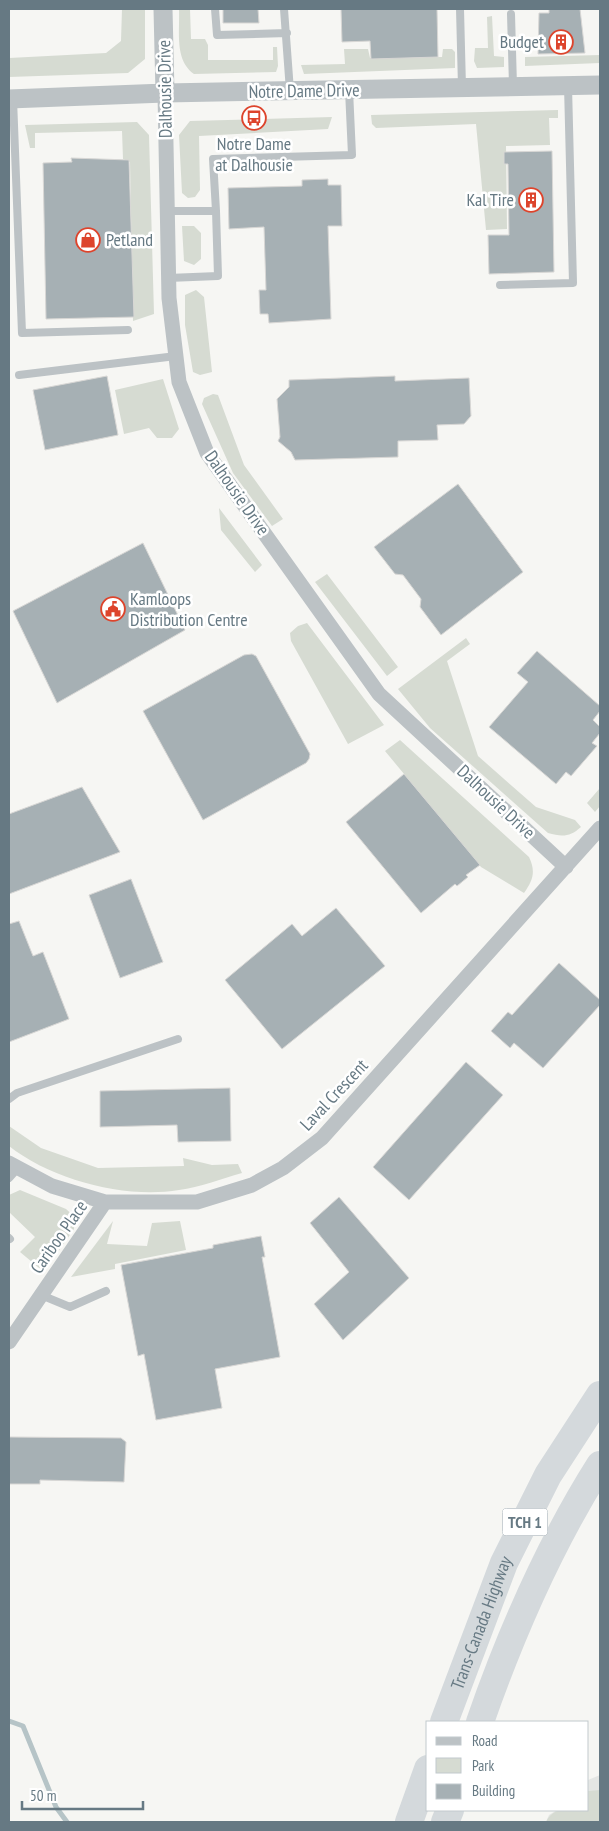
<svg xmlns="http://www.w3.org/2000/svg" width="609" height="1831" viewBox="0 0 609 1831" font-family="'PT Sans Narrow',sans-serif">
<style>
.built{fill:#e4e6e4}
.green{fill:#d6dbd2}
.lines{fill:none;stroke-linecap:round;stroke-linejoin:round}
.stream{stroke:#b6c4c7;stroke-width:5}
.building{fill:#a6b0b4;stroke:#d8d7d5}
.service{stroke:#bcc2c5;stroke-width:8}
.minor{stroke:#bcc2c5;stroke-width:15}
.tertiary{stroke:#bcc2c5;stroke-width:19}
.motorway{stroke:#d4d9dc;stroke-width:28}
.labels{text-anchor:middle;stroke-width:5;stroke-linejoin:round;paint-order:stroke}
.shield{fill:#fff;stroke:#94a1a8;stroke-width:1}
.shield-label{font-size:16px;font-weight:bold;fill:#667983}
.poi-label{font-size:18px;fill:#667983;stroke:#fff;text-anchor:end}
.street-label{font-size:18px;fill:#667983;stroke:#fff}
</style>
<rect width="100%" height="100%" fill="#f6f6f3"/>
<!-- built -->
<path class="built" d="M600 1775V1822H546L549 1815 557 1810H588V1780Z"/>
<!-- green -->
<path class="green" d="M122 9H145V59L128 73 9 77V58L106 53 121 41Z
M179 9H190L191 39H205L208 45V60H273V47H277L278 66 276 72 194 74C174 60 180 31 179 9Z
M492 16 494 56 504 57V67L477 68 474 61 475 48H488L487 17Z
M344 49H368L370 58 442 57 443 49H452L455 52V68L304 74 301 65 345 64Z
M600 55V63L525 66V57Z
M558 110V118H549L550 145 506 146 507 229 486 230 476 124 376 128 372 124 371 115Z
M332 117 328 129 199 136 200 190 195 197 188 198 182 193 179 135 190 121Z
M137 122 149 135 154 314 133 321 130 162 123 159 122 131 35 133V148H30L25 125Z
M182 226H194L201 233V259L194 265 184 261Z
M196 290 204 297 212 372 200 375 193 372 185 325V295Z
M163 379 179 429 172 438H157L149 428 124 434 115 390Z
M213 394 218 395 244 465 283 519 272 526 233 473 202 404 204 398Z
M219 508 262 565 255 572 221 530Z
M327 574 398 667 387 676 315 582Z
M307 623 384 725 348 744 291 641 290 633 298 626Z
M466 638 470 644 447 661 478 756 536 807 575 820 581 827C570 837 562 837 548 833L430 728 398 689Z
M400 740 529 857C536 872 533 880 524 893L481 867 385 751Z
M600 788V806L595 812 587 803Z
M9 1126 41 1148 98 1168 184 1166 183 1158 212 1165 238 1164 242 1173C221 1179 200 1187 179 1190 125 1199 52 1180 9 1146Z
M20 1190 66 1209 75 1217 74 1229 44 1272 20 1252 35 1237 9 1212V1195Z
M113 1221 107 1244 147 1246 152 1223 180 1221 186 1250 115 1264V1269L71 1277Z
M600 1790V1822H546C554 1805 571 1810 588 1810V1791Z"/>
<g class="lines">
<!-- stream -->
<path class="stream" d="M9 1721 23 1726 56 1807 67 1822"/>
</g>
<!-- building -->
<path class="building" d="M223 9H258L259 23H223Z
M341 9H437L438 57 371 59 370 41 342 42Z
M549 9H580L585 53 538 54 539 13H549Z
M552 151 554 272 489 274 488 235H509L508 164H504V152Z
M71 158 129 160 134 317 46 319 43 163 72 162Z
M328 179V185H341L342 226H328L331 319 269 323 268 314H260L259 290H266L264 227 229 229 228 188 302 186V180Z
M107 376 118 435 45 450 33 390Z
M395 376V381L469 378 471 416 464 424 437 425 438 440 398 441V457L295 460 291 452 278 441 280 437 277 399 289 387V380Z
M458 484 523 572 441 635 420 607 421 599 403 575 395 574 374 547Z
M143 543 185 630 57 703 13 611Z
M537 651 600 706V711L593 720 600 727V733L592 743 597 746 571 776 566 772 556 784 489 727 528 682 517 673Z
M252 654 256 656 310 754 309 759 306 763 203 820 143 711 244 655Z
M404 774 480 865 466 875 468 877 457 886 455 884 421 913 346 822Z
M82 787 120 852 9 894V814Z
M131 879 163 962 120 978 89 895Z
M336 908 385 966 282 1049 225 980 292 924 302 936Z
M19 921 33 956 43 952 69 1019 9 1042V924Z
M559 963 600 1000V1005L543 1068 514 1043 510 1048 491 1031 508 1012 512 1015Z
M466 1062 503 1095 409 1200 373 1167Z
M230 1088 231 1141 178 1142 177 1125 100 1127V1091Z
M339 1197 409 1278 343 1340 314 1304 349 1272 310 1223Z
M261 1236 265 1257H262L280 1357 215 1369 222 1408 156 1420 144 1354 138 1356 121 1265 213 1248V1245Z
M9 1437 121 1438 126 1442 124 1482 40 1480V1484H9Z"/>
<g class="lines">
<!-- service -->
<path class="service" d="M215 9 217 35 287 33
M284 9 290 91
M460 9 462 87
M511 14 513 86
M13 99 22 333 128 330
M167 211H216L218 276 168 278
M216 211 213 159 352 155 349 90
M500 285 573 283 568 86
M19 375 176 356
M9 1099 17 1093 178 1039
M9 1178 18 1168
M9 1238 10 1239
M41 1295 70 1307 106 1291"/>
<!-- minor -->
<path class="minor" d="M165 93 169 298 179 382 207 453 379 694 566 867
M9 1163 52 1186 105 1202H197L252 1185 283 1168 322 1138 600 828
M9 1342 105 1202"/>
<!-- tertiary -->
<path class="tertiary" d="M163 9 165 93
M9 99 165 93 600 85"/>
<!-- motorway -->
<g class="motorway">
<path id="s1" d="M444 1722 504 1563 548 1475 600 1395"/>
<path d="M480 1722C511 1633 550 1544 600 1465"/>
<path d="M409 1822 428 1769"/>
<path d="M445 1822 450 1810"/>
</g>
</g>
<!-- icons -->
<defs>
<g id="building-ring" transform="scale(1.25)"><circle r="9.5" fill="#fff" stroke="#dd442c" stroke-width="1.5"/><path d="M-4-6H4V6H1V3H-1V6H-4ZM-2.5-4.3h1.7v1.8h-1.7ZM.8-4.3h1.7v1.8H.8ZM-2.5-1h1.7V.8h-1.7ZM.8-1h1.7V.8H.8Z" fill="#dd442c"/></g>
<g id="bus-ring" transform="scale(1.25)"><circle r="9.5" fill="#fff" stroke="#dd442c" stroke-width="1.5"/><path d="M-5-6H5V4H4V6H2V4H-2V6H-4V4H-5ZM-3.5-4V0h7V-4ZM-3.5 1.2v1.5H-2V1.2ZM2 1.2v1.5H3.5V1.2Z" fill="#dd442c"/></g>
<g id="shop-ring" transform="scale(1.25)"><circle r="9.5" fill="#fff" stroke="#dd442c" stroke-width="1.5"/><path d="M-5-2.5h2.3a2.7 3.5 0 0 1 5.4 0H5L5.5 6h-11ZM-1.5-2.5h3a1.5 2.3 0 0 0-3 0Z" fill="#dd442c"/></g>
<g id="civic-ring" transform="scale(1.25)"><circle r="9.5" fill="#fff" stroke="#dd442c" stroke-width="1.5"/><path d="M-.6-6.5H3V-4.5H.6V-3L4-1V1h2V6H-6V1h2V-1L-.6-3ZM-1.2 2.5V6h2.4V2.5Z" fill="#dd442c"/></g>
</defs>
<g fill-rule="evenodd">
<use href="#building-ring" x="561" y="42"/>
<use href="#bus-ring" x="254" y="118"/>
<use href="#building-ring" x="531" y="200"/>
<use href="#shop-ring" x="88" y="240"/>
<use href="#civic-ring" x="113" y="609"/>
</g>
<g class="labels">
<!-- shield labels -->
<rect class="shield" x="502.5" y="1508.5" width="45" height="27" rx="4"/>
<g class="shield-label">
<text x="525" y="1528">TCH 1</text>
</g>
<!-- poi labels -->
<g class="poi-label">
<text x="544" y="48">Budget</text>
<text x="254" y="150" text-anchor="middle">Notre Dame<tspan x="254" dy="21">at Dalhousie</tspan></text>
<text x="514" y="206">Kal Tire</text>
<text x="106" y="246" text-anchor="start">Petland</text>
<text x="130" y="605" text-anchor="start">Kamloops<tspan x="130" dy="21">Distribution Centre</tspan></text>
</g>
<!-- street labels -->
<g class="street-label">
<text transform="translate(165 89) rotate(-91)" y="6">Dalhousie Drive</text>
<text transform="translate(304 91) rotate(-1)" y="6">Notre Dame Drive</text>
<text transform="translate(237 493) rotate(55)" y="6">Dalhousie Drive</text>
<text transform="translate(496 802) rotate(43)" y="6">Dalhousie Drive</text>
<text transform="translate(334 1095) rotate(-47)" y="6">Laval Crescent</text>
<text transform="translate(59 1237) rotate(-55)" y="6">Cariboo Place</text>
<text dy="6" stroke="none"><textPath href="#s1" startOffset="106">Trans-Canada Highway</textPath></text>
</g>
</g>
<!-- border -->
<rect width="609" height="1831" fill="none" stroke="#667983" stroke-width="20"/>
<!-- legend -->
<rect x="426" y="1721" width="162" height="90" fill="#ffffff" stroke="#c2c9cd"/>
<rect x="436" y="1737" width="25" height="8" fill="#bcc2c5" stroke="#c2c9cd"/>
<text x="472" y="1746" font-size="15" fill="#667983">Road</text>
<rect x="436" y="1758" width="25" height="15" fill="#d6dbd2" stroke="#c2c9cd"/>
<text x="472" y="1771" font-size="15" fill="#667983">Park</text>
<rect x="436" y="1784" width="25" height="15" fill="#a6b0b4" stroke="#c2c9cd"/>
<text x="472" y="1796" font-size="15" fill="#667983">Building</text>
<!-- scale -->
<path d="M22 1801v8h121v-8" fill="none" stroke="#667983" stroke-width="2.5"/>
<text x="30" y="1801" font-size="15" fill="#667983" stroke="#ffffff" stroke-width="4" paint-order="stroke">50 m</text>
</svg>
